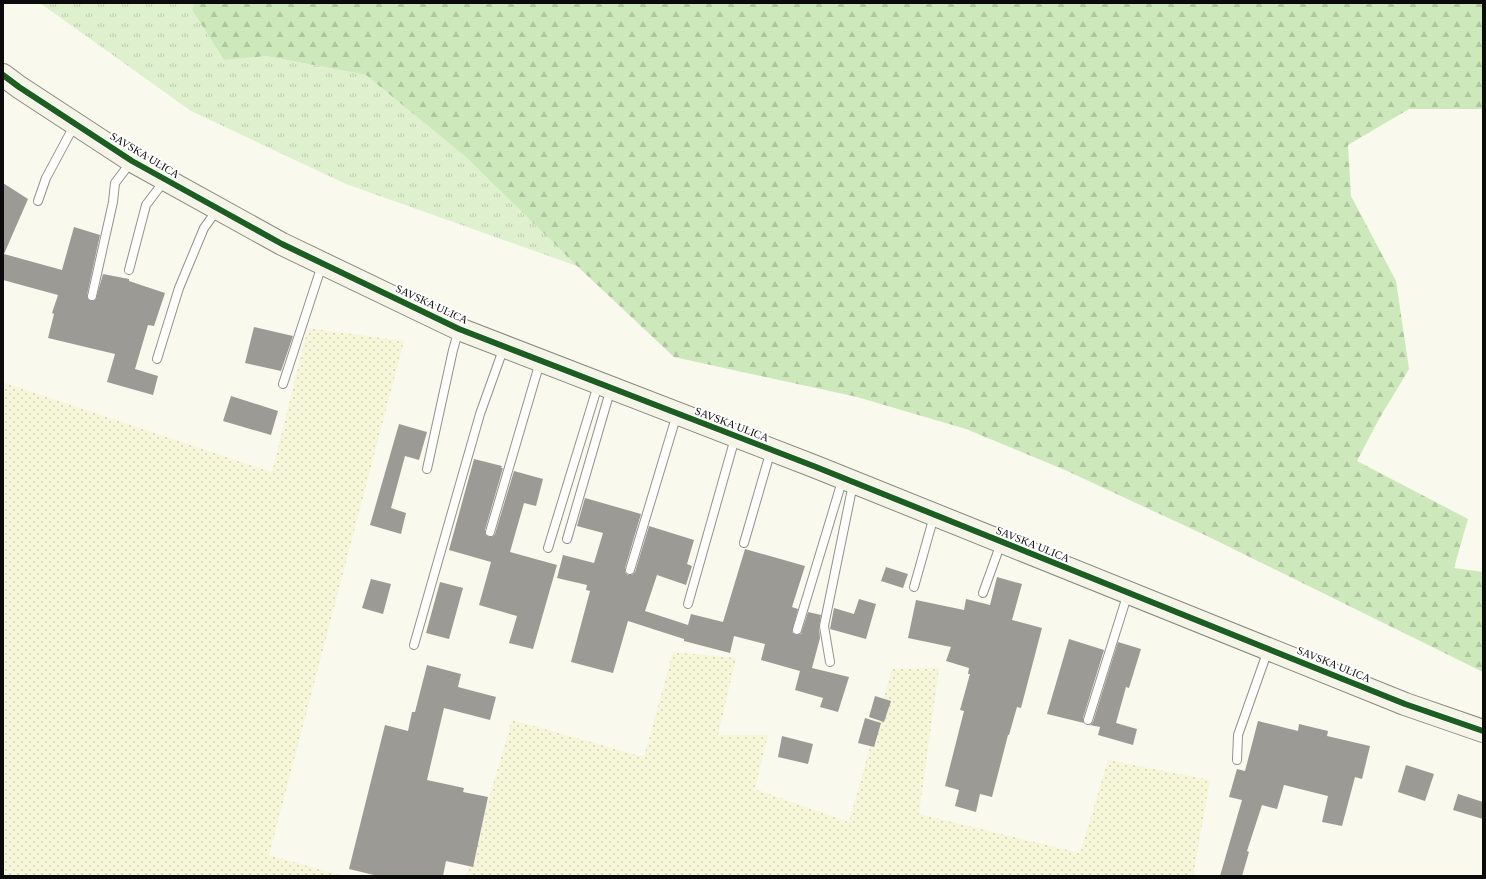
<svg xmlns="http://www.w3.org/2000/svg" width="1486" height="879" viewBox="0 0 1486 879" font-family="Georgia,serif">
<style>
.farmland{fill:url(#farmland-dots)}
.grass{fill:url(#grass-tufts)}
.forest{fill:url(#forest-firs)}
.building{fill:#9c9a94}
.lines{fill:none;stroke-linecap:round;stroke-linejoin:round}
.service-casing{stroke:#93928d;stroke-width:10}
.secondary-casing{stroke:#898983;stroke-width:24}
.service{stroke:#fefefc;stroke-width:8}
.secondary{stroke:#f4f4e7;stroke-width:22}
.cycleway-casing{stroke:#fff;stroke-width:8}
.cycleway{stroke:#1b5e20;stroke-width:6}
.labels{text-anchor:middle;stroke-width:4;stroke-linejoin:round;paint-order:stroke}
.street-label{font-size:11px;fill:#0b0b0b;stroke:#fff}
</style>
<defs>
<pattern id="farmland-dots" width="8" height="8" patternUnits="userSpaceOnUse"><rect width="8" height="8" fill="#f6f6d9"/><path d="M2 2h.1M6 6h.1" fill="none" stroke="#d2d2b9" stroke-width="1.8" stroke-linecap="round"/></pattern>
<pattern id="grass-tufts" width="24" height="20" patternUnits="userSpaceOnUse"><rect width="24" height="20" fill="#def0cd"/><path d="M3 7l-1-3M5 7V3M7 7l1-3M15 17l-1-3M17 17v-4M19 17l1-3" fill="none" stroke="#bdccaf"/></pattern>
<pattern id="forest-firs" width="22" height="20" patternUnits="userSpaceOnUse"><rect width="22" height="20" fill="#cde8bb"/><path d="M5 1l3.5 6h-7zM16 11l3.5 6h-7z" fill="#afc69f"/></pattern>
</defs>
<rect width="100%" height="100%" fill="#faf9ed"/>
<!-- farmland -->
<path class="farmland" d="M308 328 404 341 269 855 343 876H3V382L272 472Z
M673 652 736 658 718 735H768L755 789 849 822 892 669 939 668 919 814 1080 853 1108 760 1210 780 1193 876H466L512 720 644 757Z"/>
<!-- grass -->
<path class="grass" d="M40 3H195L192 10 224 60 266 56 366 75 467 158 577 266 346 184 191 111Z"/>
<!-- forest -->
<path class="forest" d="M195 3H1483V109H1409L1348 145 1351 196 1396 281 1409 369 1379 419 1357 461 1468 519 1454 568 1483 572V672L1207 536 1065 470 966 429 857 397 674 357 577 266 467 158 366 75 266 56 224 60 192 10Z"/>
<!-- building -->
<path class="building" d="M3 183 28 199 4 254 62 270 74 227 100 235 87 295 89 300 93 301 96 299 103 274 129 279V281L165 293 154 326 148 325 135 369 158 376 153 395 107 382 115 354 48 338 54 314 52 313 58 295 3 280Z
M254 327 293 336 281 371 245 363Z
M231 396 278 411 271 435 223 421Z
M399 424 427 432 419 460 405 456 391 508 406 513 401 534 370 525Z
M474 459 502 466 501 468H503L485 530 486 535 489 537 493 536 495 534 514 471 543 479 536 506 524 503 510 552 557 565 533 649 509 643 517 616 479 605 491 562 449 550Z
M585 498 641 514 625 568V572L628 575H632L635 572 649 526 694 540 687 564 692 566 686 585 657 575 645 611 688 625 691 614 723 622 745 549 805 566 792 607 798 609 792 632 796 635 801 634 808 612 821 615 819 627 820 638 812 668 849 677 838 712 820 707 823 698 795 690 800 671 761 660 765 644 734 636 730 653 684 641V639L628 621 613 673 571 662 590 591 586 590 587 585 557 578 563 555 594 563 603 533 577 526Z
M886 567 908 574 903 588 881 581Z
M997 577 1022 584 1012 620 1042 628 1021 708 1017 707 1009 735H1008L992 797 980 794 976 812 955 806 959 790 945 786 964 711 960 710 970 674H968L969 668 946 661 951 647 908 638 916 600 964 610 966 599 990 605Z
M371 579 391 584 383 614 362 608Z
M440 582 463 588 449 639 426 633Z
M859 599 876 604 866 639 830 629 834 608 854 614Z
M1069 639 1104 650 1083 718 1084 723 1047 714Z
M1118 642 1141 649 1129 688 1126 687 1116 723 1137 729 1133 745 1098 735 1100 727 1090 725 1093 722Z
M427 665 461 674 458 687 496 697 490 720 444 708 427 780 464 788 463 792 488 797 473 867 446 861 443 876H378L349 869 385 725 408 731 412 712H415Z
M875 696 891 701 884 722 869 717Z
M865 718 881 723 874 747 858 743Z
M1258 721 1298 731 1299 724 1328 731 1327 736 1370 746 1362 779 1355 777 1342 826 1322 822 1328 796 1284 785 1277 809 1262 805 1247 851 1249 852 1242 876H1220L1242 800 1229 797 1237 769 1245 771Z
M782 736 813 744 808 764 778 757Z
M1406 765 1434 774 1425 801 1398 792Z
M1458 794 1483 802V819L1453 810Z"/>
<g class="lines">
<!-- service casing -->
<g class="service-casing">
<path id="service" d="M38 201 46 178 75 124
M129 270 146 205 165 180
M92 296 113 202 115 183 131 162
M157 359 179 288 204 228 217 210
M283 384 322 265
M427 469 453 350 459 329
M490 532 540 362
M567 539 611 388
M744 543 771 450
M548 548 598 385
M630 570 677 414
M914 587 934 516
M983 593 1001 543
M688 604 735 438
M797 630 843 478
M414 645 480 414 504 347
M830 662 824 626 853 484
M1088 720 1128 593
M1237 760 1238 735 1268 650"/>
</g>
<!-- secondary casing -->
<g class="secondary-casing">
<path id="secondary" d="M3 75 19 87 132 161 282 244 459 329 816 467 1405 704 1483 731"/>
</g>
<!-- service -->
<use href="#service" class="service"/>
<!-- secondary -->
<use href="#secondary" class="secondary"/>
<!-- cycleway casing -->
<g class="cycleway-casing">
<path id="cycleway" d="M3 75 19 87 132 161 282 244 459 329 816 467 1405 704 1483 731"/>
</g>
<!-- cycleway -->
<use href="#cycleway" class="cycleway"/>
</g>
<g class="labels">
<!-- street labels -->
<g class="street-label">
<text transform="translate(145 155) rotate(31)" y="4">SAVSKA ULICA</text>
<text transform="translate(432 304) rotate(25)" y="4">SAVSKA ULICA</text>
<text transform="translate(732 424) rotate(21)" y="4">SAVSKA ULICA</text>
<text transform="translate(1033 544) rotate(22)" y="4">SAVSKA ULICA</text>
<text transform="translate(1334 664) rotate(22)" y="4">SAVSKA ULICA</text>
</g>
</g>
<!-- border -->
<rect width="1486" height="879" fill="none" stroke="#0b0b0b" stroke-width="8"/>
</svg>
